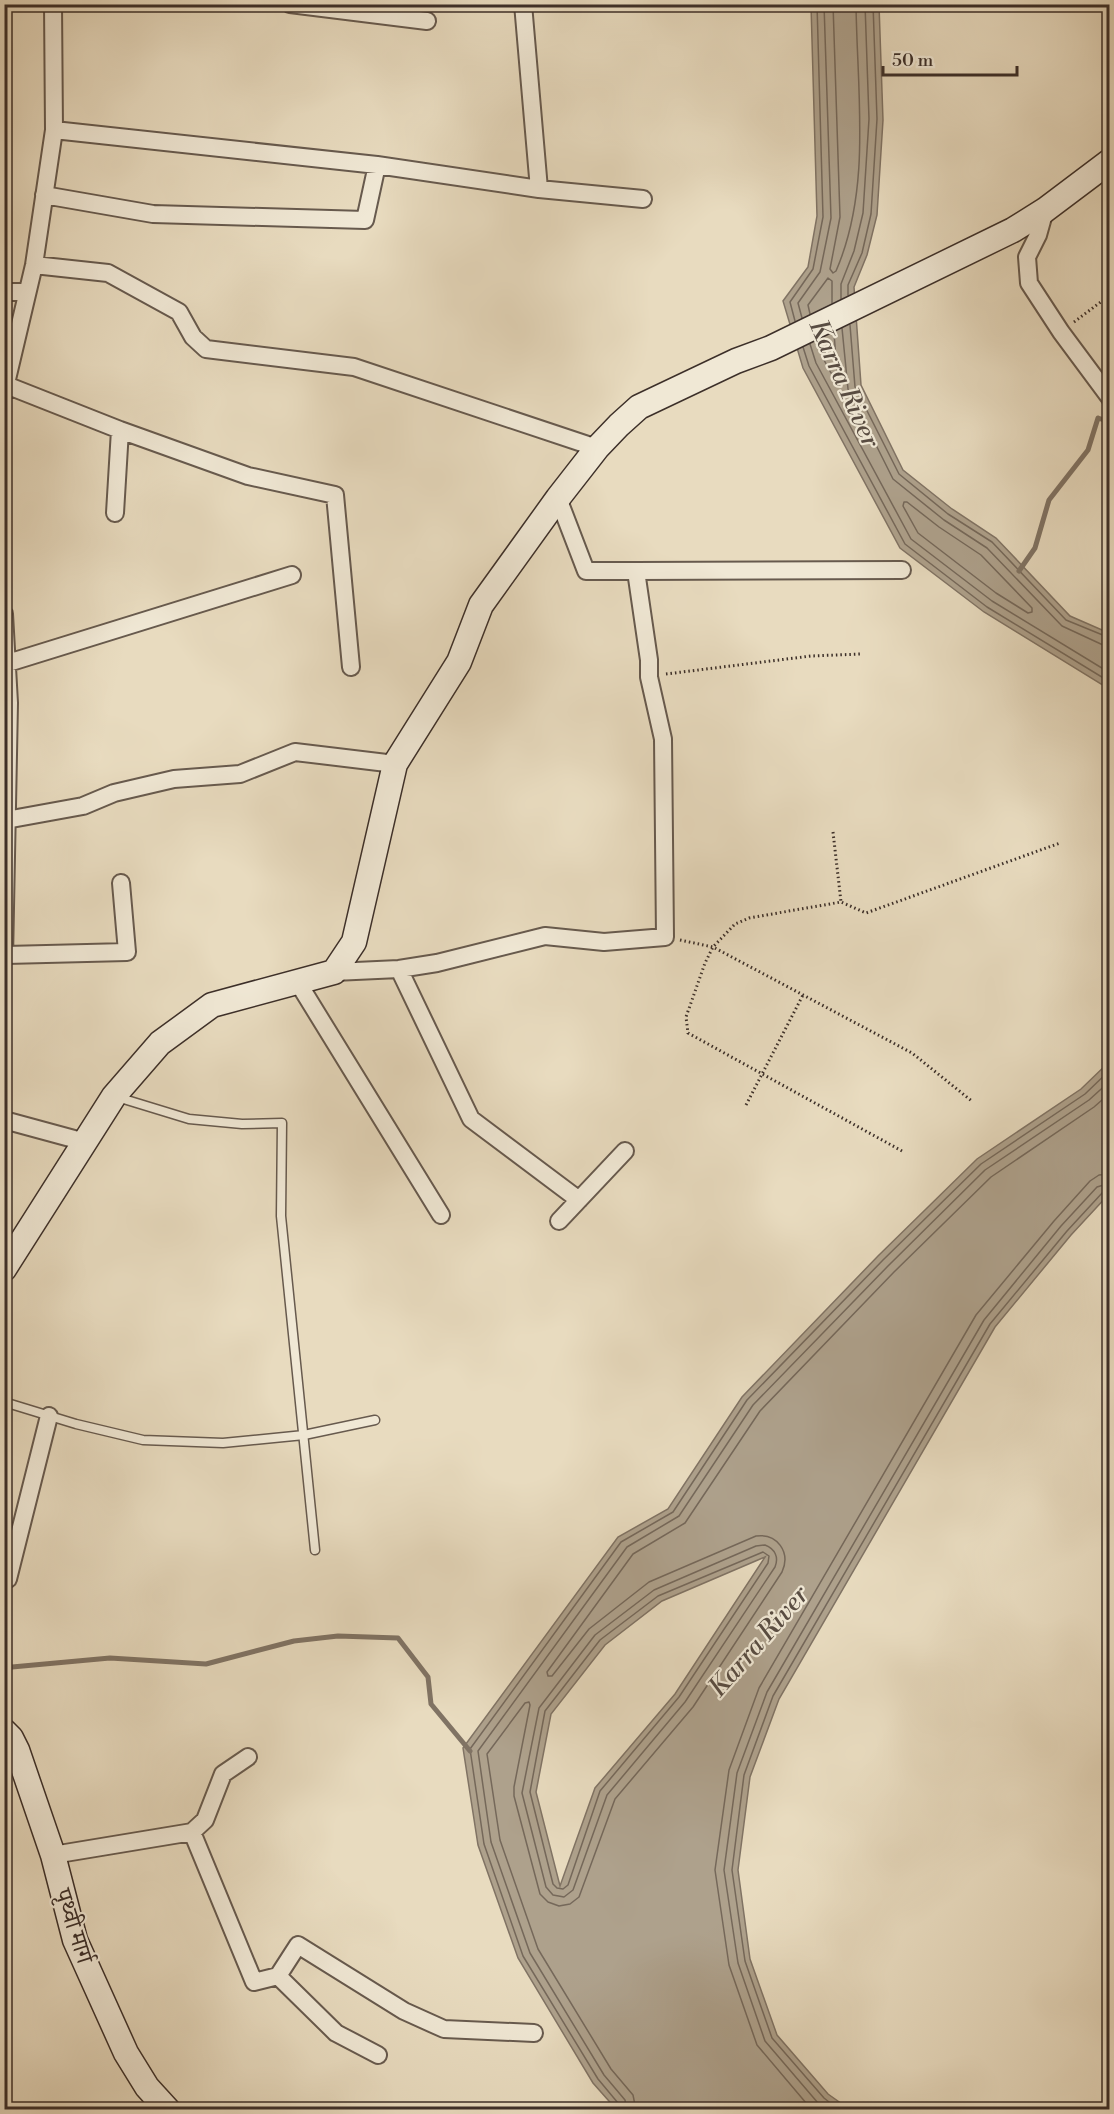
<svg xmlns="http://www.w3.org/2000/svg" width="1114" height="2114" viewBox="0 0 1114 2114" font-family="'Libre Bodoni','Noto Serif Devanagari',serif">
<style>
.water{fill:#aea18c;stroke:#807364;stroke-width:1.5;fill-rule:evenodd}
.lines{fill:none;stroke-linecap:round;stroke-linejoin:round}
.shore{stroke:#75685a;stroke-width:1.5}
.stream{stroke:#807364;stroke-width:5}
.lane-casing{stroke:#675a4e;stroke-width:11}
.street-casing{stroke:#675a4e;stroke-width:20}
.secondary-casing{stroke:#3c2f29;stroke-width:27}
.path{stroke:#3c2f29;stroke-width:3;stroke-dasharray:1.5 3;stroke-linecap:butt}
.lane{stroke:#f0e8d5;stroke-width:8}
.street{stroke:#f0e8d5;stroke-width:16}
.secondary{stroke:#f0e8d5;stroke-width:24}
.labels{text-anchor:middle;stroke-width:4.5;stroke-linejoin:round;paint-order:stroke}
.street-label{font-size:24px;fill:#3c2f29;stroke:#f0e8d5}
.water-label{font-size:26px;font-style:italic;fill:#584c42;stroke:#f0e8d5}
</style>
<rect width="100%" height="100%" fill="#e8dbbf"/>
<filter id="stains"><feTurbulence type="fractalNoise" baseFrequency=".00333" numOctaves="4"/><feColorMatrix values="0 0 0 0 .2 0 0 0 0 .09 0 0 0 0 .02 0 0 0 .5 -.17"/></filter>
<radialGradient id="worn" r=".72"><stop offset=".6" stop-color="#630" stop-opacity="0"/><stop offset="1" stop-color="#630" stop-opacity=".3"/></radialGradient>
<!-- water -->
<path class="water" d="M811 5H879L883 120 877 215 867 255 854 287 861 385 903 470 952 509 996 538 1070 616 1109 633V689L984 612 900 548 803 368 783 301 808 267 817 216Z
M1109 1062V1194L1071 1235 995 1327 779 1699 750 1777 738 1870 750 1959 777 2035 828 2094 849 2109H616L593 2083 518 1958 478 1845 463 1748 618 1537 668 1509 742 1397 878 1256 977 1159 1081 1089ZM765 1557 675 1694 595 1788 560 1886 536 1792 551 1714 605 1645 662 1601Z"/>
<g class="lines">
<!-- shore -->
<path class="shore" d="M833 4 840 217 830 269 833 273 836 271C872 188 857 93 856 4
M848 295V285L862 253 871 214 877 119 873 4
M841 299V284L854 251 863 213 869 119 865 4
M810 314 808 305 828 278 832 281V303
M802 318 798 303 820 272 831 218 824 4
M795 321 790 302 813 269 823 217 817 4
M850 325 855 387 899 474 948 514 992 542 1066 620 1110 638
M842 328 848 389 893 479 944 520 987 548 1062 626 1103 645 1110 646
M818 340 824 360 831 373 835 374 837 372 834 333
M810 344 816 363 911 539 992 601 1110 673
M803 347 809 366 905 544 987 607 1110 682
M907 502 939 527 981 555 1032 608V612L1028 613 996 593 918 533 903 506 904 502Z
M765 1545C775 1549 779 1557 775 1567L685 1702 607 1795 573 1890 564 1897 553 1895 546 1887 522 1793 539 1708 595 1635 654 1590 756 1546Z
M763 1552 769 1556 768 1563 679 1697 600 1791 568 1885 563 1889 557 1888 553 1884 530 1792 545 1711 600 1640 658 1596Z
M620 2110 618 2103 598 2079 523 1956 484 1844 470 1749 621 1542 673 1512 747 1400 883 1260 981 1164 1085 1094 1110 1070
M627 2110 625 2100 604 2075 530 1953 491 1842 478 1751 627 1547 679 1516 753 1405 888 1266 985 1170 1089 1100 1110 1081
M636 2110 633 2095 611 2069 538 1949 500 1840 487 1754 525 1703 529 1702 530 1705 514 1787V1796L540 1894 548 1902 559 1906 570 1904 579 1897 615 1799 693 1707 782 1572C791 1552 777 1533 756 1536L649 1582 589 1629 552 1676H548L547 1672 633 1554 685 1523 760 1411 894 1272 991 1177 1094 1107 1110 1093
M812 2110 757 2045 729 1965 715 1870 729 1770 759 1688 976 1315 1054 1221 1090 1181 1099 1175 1110 1174
M827 2110 818 2103 765 2041 738 1963 724 1870 737 1773 767 1692 984 1320 1061 1226 1097 1187 1110 1183
M839 2110 824 2098 772 2038 745 1961 732 1870 744 1775 773 1696 990 1324 1067 1231 1103 1192 1110 1190"/>
<!-- stream -->
<path class="stream" d="M864 4 872 10 914 4
M1019 571 1035 548 1049 500 1088 450 1098 418 1110 422
M4 1664 12 1667 110 1658 206 1664 294 1641 338 1636 398 1638 428 1677 431 1704 470 1751"/>
<!-- lane casing -->
<g class="lane-casing">
<path id="lane" d="M117 1097 189 1119 242 1124 282 1123 281 1216 315 1550
M4 1402 76 1424 143 1440 223 1443 304 1435 375 1420"/>
</g>
<!-- street casing -->
<g class="street-casing">
<path id="street" d="M290 4 427 21
M523 4 539 189
M54 130 377 165 539 189 643 199
M44 195 153 214 365 220 377 165
M1045 210 1038 235 1027 257 1029 283 1061 332 1110 398
M34 265 108 273 179 312 193 337 206 349 354 367 597 448
M4 292H27
M6 385 120 430 248 476 335 495 351 667
M4 392 34 265 54 130 53 4
M115 513 120 430
M636 571 902 570
M4 614 9 703 4 959
M8 663 292 575
M6 820 83 806 114 793 174 779 240 774 295 752 395 764
M6 955 127 952 121 883
M399 969 471 1119 579 1200
M334 972 399 969 437 963 545 936 604 942 665 937 663 739 649 677V660L636 571H586L558 498
M297 981 441 1215
M4 1120 85 1142
M559 1221 625 1151
M8 1579 49 1416
M192 1832 254 1982 278 1976 298 1945 404 2011 444 2029 534 2033
M53 1855 192 1832 205 1820 223 1774 248 1757
M278 1976 336 2033 378 2055"/>
</g>
<!-- secondary casing -->
<g class="secondary-casing">
<path id="secondary" d="M4 1269 114 1096 160 1043 212 1005 334 972 354 942 395 764 459 662 481 605 558 498 597 448 619 425 639 407 736 361 771 348 1013 230 1045 210 1110 161
M4 1731 11 1738 17 1750 53 1855 75 1940 126 2053 147 2087 168 2110"/>
</g>
<!-- path -->
<path class="path" d="M1074 322 1110 295
M666 674 811 656 861 654
M833 832 841 902
M680 940 713 947 912 1053 973 1102
M746 1105 803 995
M902 1151 688 1033 686 1017 705 963 713 947 735 924 749 918 841 902 866 913 1060 843"/>
<!-- lane -->
<use href="#lane" class="lane"/>
<!-- street -->
<use href="#street" class="street"/>
<!-- secondary -->
<use href="#secondary" class="secondary"/>
</g>
<g class="labels">
<!-- street labels -->
<g class="street-label">
<text transform="translate(74 1926) rotate(72)" y="8">पृथ्वी मार्ग</text>
</g>
<!-- water labels -->
<g class="water-label">
<text transform="translate(845 383) rotate(66)" y="9">Karra River</text>
<text transform="translate(758 1641) rotate(-49)" y="9">Karra River</text>
</g>
</g>
<!-- margin -->
<rect width="1114" height="2114" fill="none" stroke="#e8dbbf" stroke-width="24"/>
<rect x="6" y="6" width="1102" height="2102" fill="none" stroke="#3c2f29" stroke-width="3"/>
<rect x="12" y="12" width="1090" height="2090" fill="none" stroke="#3c2f29" stroke-width="1.5"/>
<!-- scale -->
<path d="M883 66v9h134v-9" fill="none" stroke="#3c2f29" stroke-width="3"/>
<text x="892" y="66" font-size="18" fill="#3c2f29" stroke="#f0e8d5" stroke-width="4.5" paint-order="stroke">50 m</text>
<rect width="100%" height="100%" filter="url(#stains)"/>
<rect width="100%" height="100%" fill="url(#worn)"/>
</svg>
